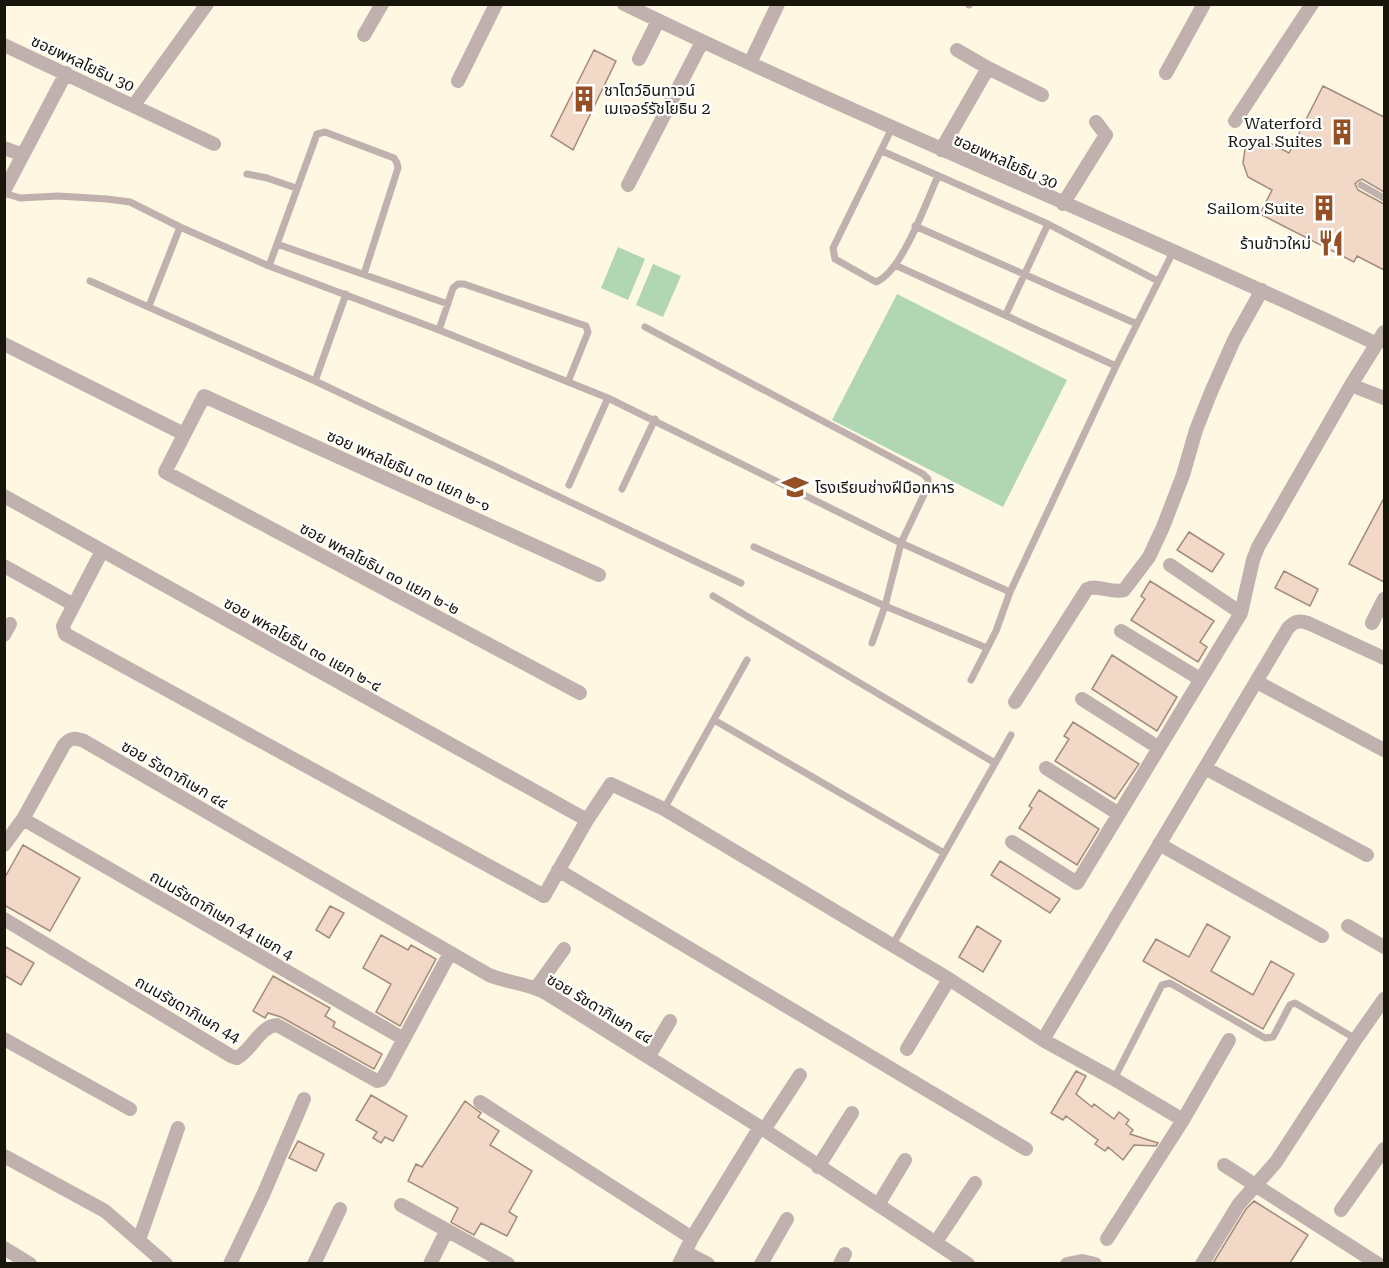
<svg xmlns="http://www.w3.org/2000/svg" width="1389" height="1268" viewBox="0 0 1389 1268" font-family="'Roboto Serif','Noto Sans Thai',serif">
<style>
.green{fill:#b1d6b4}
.building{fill:#f2d8c6;stroke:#a38b7a;stroke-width:1.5}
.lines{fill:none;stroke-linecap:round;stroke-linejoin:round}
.lane{stroke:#c0b1ae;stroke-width:7}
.street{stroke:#c0b1ae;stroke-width:14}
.labels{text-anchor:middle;stroke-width:4.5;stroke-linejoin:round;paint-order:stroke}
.street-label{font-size:16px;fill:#18150b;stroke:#fff}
.poi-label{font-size:16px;fill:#18150b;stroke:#fff;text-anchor:end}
</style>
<rect width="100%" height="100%" fill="#fef7e1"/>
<!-- green -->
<path class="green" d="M618 247 645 259 628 300 601 288Z
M653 264 681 276 663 317 636 305Z
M897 294 1067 380 1003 507 832 420Z"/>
<!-- building -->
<path class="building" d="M594 50 616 61 573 150 551 136Z
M1323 86 1384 117V192L1362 179 1358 181 1355 184 1358 190 1384 204V270L1357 256 1354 262 1260 214 1272 190 1248 177 1243 163 1245 149 1254 142 1264 140 1289 153Z
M1384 498V582L1349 564Z
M1189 532 1224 554 1212 572 1177 550Z
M1284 571 1318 589 1310 606 1275 588Z
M1150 581 1214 621 1200 642 1207 647 1198 662 1131 620 1145 599 1141 596Z
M1112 655 1177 697 1157 731 1092 689Z
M1073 722 1139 764 1115 799 1055 761 1069 739 1064 736Z
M1039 790 1099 829 1077 865 1019 828 1032 808 1029 806Z
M23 845 80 878 50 931 4 905V879Z
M1000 861 1060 899 1050 913 991 875Z
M330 906 344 913 329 938 316 930Z
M1207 924 1230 937 1211 971 1253 995 1271 961 1294 974 1263 1029 1143 961 1156 939 1189 957Z
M977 926 1001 941 983 972 959 957Z
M381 935 408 950 411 945 436 959 400 1026 376 1012 391 984 363 968Z
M4 946 34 963 21 985 4 975Z
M273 976 330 1008 325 1016 335 1022 333 1027 382 1054 374 1069 281 1017 268 1013 265 1018 253 1011Z
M1076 1071 1086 1076 1076 1094 1092 1107 1094 1104 1114 1119 1119 1112 1129 1120 1126 1124 1133 1130 1130 1134 1158 1143 1156 1146 1134 1145 1123 1160 1108 1147 1105 1151 1095 1144 1098 1140 1066 1116 1063 1120 1051 1113Z
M371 1095 407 1116 393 1141 385 1137 381 1143 373 1138 377 1132 356 1120Z
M465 1101 481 1113 478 1117 499 1131 490 1145 532 1171 509 1212 517 1217 507 1236 481 1223 474 1235 452 1223 451 1222 458 1208 408 1181 416 1164 422 1167Z
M298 1141 324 1154 316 1171 289 1158Z
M1254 1201 1308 1235 1290 1263H1213L1246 1209Z"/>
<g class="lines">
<!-- lane -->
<path class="lane" d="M969 4V5
M892 128 833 248 835 259 876 282C902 272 926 202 938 176
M882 151 1048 224 1158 281
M247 174 267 178 296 188
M1361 185 1384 198
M4 193 20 198 58 196 107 199 130 202 180 227 269 266 439 330 608 398 901 543 1010 592
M915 226 1137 324
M277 244 448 304
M895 265 1116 366
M269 266 317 134 325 132 394 158 397 163 398 168 364 274
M90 281 315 381 741 583
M149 306 180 227
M1006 314 1048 224
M645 327 923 474 928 479V486L901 543 885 606 872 643
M439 330 453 288 458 284H464L586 326 588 332 568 382
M315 381 346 294
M569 485 608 398
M622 489 655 419
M754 547 885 606 987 648
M713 596 995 763
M971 680 996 631 1010 592 1116 366 1173 252
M714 720 944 853
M664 809 747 660
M892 946 1011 735
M1114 1079 1162 985 1170 983 1265 1038 1273 1037 1290 1005 1295 1003 1356 1039"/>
<!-- street -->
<path class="street" d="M624 4C872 124 1128 226 1377 344
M364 35 382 4
M4 45 214 144
M957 50 988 68
M639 59 658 21
M750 63 778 4
M1166 73 1204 4
M458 81 496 4
M134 105 207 4
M1235 121 1312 4
M4 148 23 155
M941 150 988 68 1042 95
M628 185 702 42
M4 191 66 73
M1063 204 1106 135 1096 122
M4 344 184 434
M1351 385 1384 398
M4 496 587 820
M102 551 63 626 65 634 544 896 587 820 611 784 664 809 949 979 1043 1040 1114 1079 1183 1120
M1170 565 1241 613
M4 566 74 605
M1372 623 1384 599
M1121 631 1200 679
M4 635 10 624
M1257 682 1384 750
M580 693 165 472 204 396 599 575
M1082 699 1159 748
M1015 702 1087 589C1098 584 1112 594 1124 590L1149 557 1163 527 1183 475 1196 430 1211 392 1234 340 1262 290
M1046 768 1119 814
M1205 768 1367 855
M23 819 404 1039
M1012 842 1077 883 1241 613 1253 560 1258 547 1351 385 1384 332
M1159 844 1322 936
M4 845 23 819 64 745C71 737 75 738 84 741L489 975C508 983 527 983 546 993L760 1127 968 1264
M558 870 1026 1149
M4 919 231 1056 237 1058C252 1050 260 1026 277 1025L377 1081 381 1080 385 1074 450 953
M1348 926 1384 947
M536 988 564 949
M4 1039 130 1109
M1043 1040 1288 628C1295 621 1299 620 1308 623L1384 658
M907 1049 949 979
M649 1056 670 1021
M480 1102 692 1238
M764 1130 800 1075
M4 1156 105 1211 166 1264
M1224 1165 1378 1264
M818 1167 852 1113
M401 1205 508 1264
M878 1205 905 1160
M1341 1210 1384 1149
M1107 1239 1183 1120 1229 1040
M139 1240 178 1128
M936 1242 975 1183
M4 1248 30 1264
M685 1252 708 1264
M230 1264 263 1195 304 1099
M314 1264 340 1209
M430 1264 447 1230
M679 1264 692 1238 760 1127
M761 1264 787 1219
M840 1264 845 1254
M1067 1264 1082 1261 1095 1264
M1202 1264 1239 1204 1276 1162 1356 1039 1384 999"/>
</g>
<!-- icons -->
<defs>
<g id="building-bare" transform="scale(2.07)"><path d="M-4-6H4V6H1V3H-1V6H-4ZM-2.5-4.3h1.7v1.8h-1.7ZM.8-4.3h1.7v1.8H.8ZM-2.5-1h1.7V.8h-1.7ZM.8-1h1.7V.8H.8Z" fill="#944f24" stroke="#fff" stroke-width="2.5" paint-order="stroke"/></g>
<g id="restaurant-bare" transform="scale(2.07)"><path d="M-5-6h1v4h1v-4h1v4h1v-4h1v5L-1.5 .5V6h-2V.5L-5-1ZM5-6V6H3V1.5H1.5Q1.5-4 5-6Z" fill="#944f24" stroke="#fff" stroke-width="2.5" paint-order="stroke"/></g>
<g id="university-bare" transform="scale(2.07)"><path d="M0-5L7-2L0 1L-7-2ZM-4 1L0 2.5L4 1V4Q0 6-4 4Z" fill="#944f24" stroke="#fff" stroke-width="2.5" paint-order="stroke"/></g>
</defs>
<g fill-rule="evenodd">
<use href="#building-bare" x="584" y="99"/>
<use href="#building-bare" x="1342" y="132"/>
<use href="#building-bare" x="1324" y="208"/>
<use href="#restaurant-bare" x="1331" y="243"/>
<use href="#university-bare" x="795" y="487"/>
</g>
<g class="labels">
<!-- street labels -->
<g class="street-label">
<text transform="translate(83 63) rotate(25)" y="6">ซอยพหลโยธิน 30</text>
<text transform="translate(1006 161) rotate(24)" y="6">ซอยพหลโยธิน 30</text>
<text transform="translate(409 470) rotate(24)" y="6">ซอย พหลโยธิน ๓๐ แยก ๒-๑</text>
<text transform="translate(380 568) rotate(28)" y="6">ซอย พหลโยธิน ๓๐ แยก ๒-๒</text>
<text transform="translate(303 644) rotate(29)" y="6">ซอย พหลโยธิน ๓๐ แยก ๒-๔</text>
<text transform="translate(175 774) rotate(30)" y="6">ซอย รัชดาภิเษก ๔๔</text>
<text transform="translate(222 915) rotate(30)" y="6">ถนนรัชดาภิเษก 44 แยก 4</text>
<text transform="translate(600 1008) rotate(31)" y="6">ซอย รัชดาภิเษก ๔๔</text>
<text transform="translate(188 1009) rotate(30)" y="6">ถนนรัชดาภิเษก 44</text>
</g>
<!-- poi labels -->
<g class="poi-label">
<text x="604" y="96" text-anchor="start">ชาโตว์อินทาวน์<tspan x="604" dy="18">เมเจอร์รัชโยธิน 2</tspan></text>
<text x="1322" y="129">Waterford<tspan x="1322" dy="18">Royal Suites</tspan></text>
<text x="1304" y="214">Sailom Suite</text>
<text x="1311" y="249">ร้านข้าวใหม่</text>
<text x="815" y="493" text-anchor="start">โรงเรียนช่างฝีมือทหาร</text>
</g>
</g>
<!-- border -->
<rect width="1389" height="1268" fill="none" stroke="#18150b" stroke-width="12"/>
</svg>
